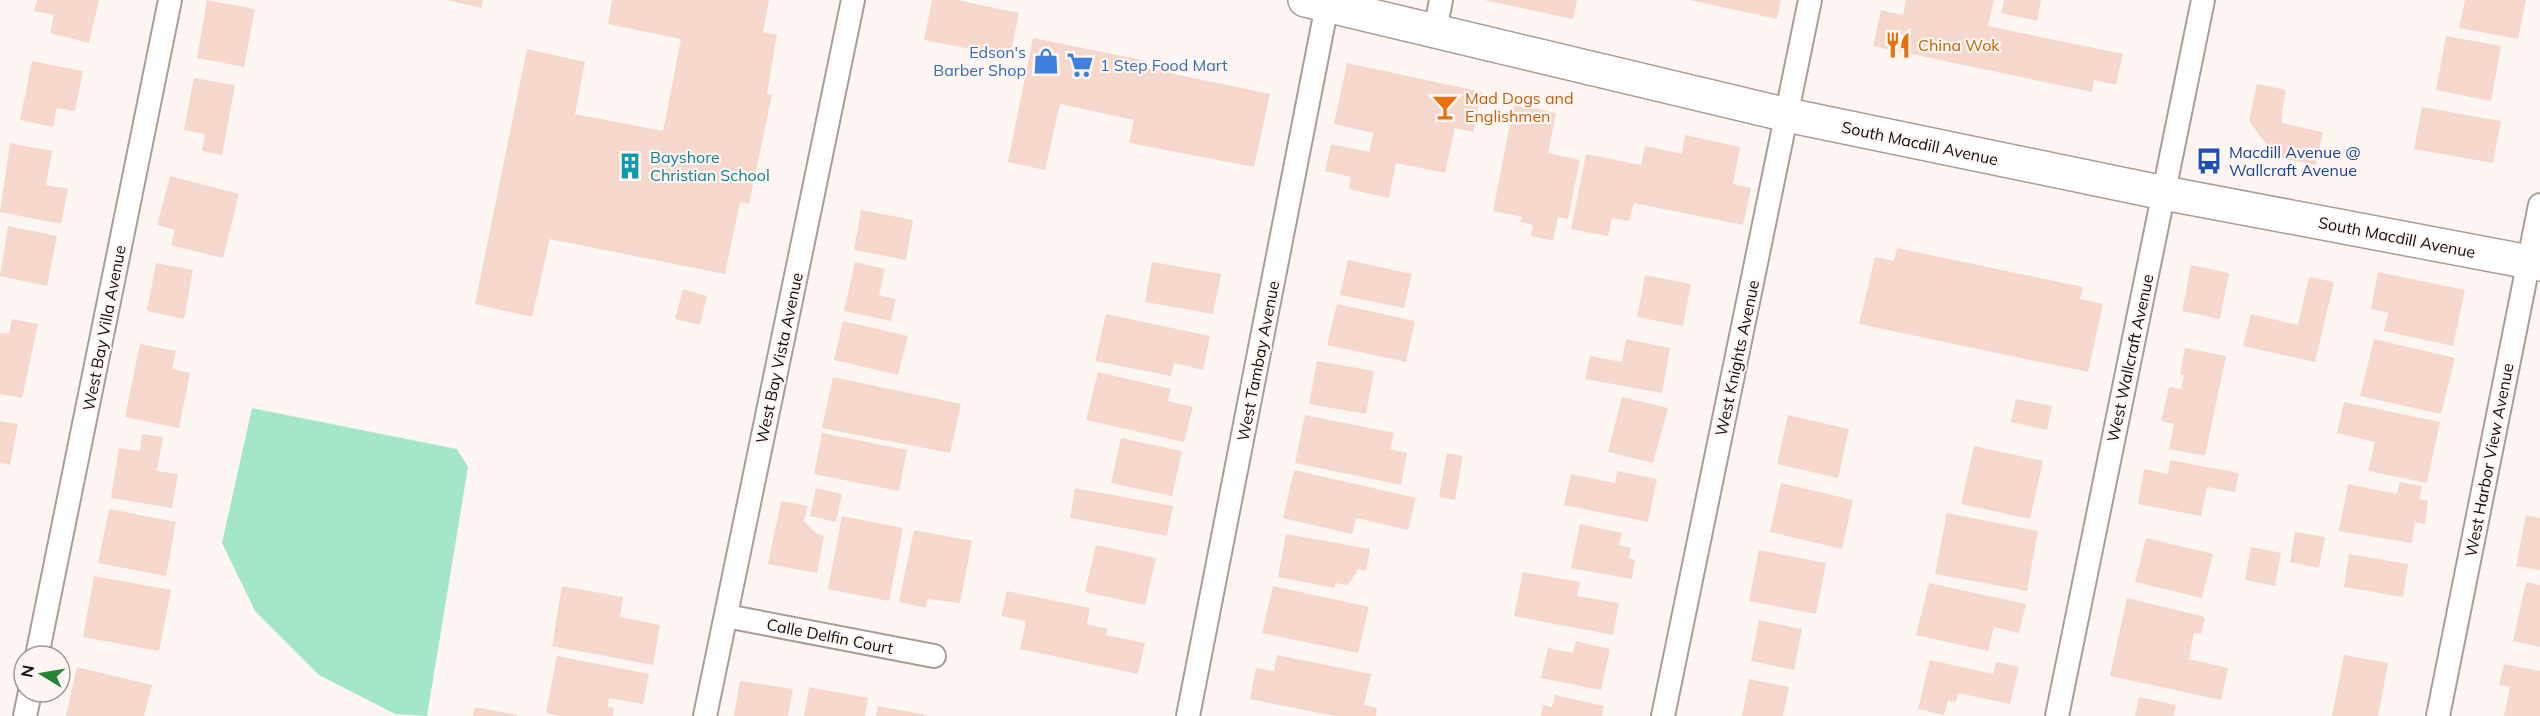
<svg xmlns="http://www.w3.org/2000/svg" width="2540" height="716" viewBox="0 0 2540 716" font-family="Mulish,sans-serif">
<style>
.green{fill:#a4e7c7}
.building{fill:#f5d8cb}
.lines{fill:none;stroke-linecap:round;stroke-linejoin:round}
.street-casing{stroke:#ad9c94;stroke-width:26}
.secondary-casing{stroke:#ad9c94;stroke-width:36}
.street{stroke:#fff;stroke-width:22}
.secondary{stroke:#fff;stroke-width:33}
.labels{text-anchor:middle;stroke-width:4.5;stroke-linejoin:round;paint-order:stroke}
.food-label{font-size:16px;fill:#c56008;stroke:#fef6f3;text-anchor:start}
.shop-label{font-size:16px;fill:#366cbe;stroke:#fef6f3;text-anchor:end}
.street-label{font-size:16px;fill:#110b08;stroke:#fef6f3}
.transit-label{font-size:16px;fill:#164399;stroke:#fef6f3;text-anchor:start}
.culture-label{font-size:16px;fill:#0d838f;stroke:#fef6f3;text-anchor:start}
</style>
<rect width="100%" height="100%" fill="#fef6f3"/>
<!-- green -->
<path class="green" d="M252 408 457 449 468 467 427 716 395 714 319 675 255 611 222 543Z"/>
<!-- building -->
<path class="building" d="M37 0H99L89 43 50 33 54 15 34 11Z
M207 0 255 9 244 67 197 58Z
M447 0H483L481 8Z
M612 0H769L763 32 777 35 767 94 772 95 749 204 740 202 725 274 550 239 532 317 475 304 527 49 585 62 575 114 663 131 681 39 608 24Z
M932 0H957L1019 13 1010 57 924 40Z
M1484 0H1577L1573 19Z
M1690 0H1781L1777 19Z
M1906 0H1994L1988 26 2123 54 2116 85 2094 80 2092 92 1873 46 1881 10 1903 15Z
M2004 0H2041L2037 21 2001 13Z
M2465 0H2526L2518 39 2459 28Z
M2446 36 2501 46 2491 101 2436 90Z
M1033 38 1147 61 1146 68 1270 94 1254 167 1129 143 1134 120 1060 104 1045 170 1008 162Z
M32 61 83 71 75 111 57 108 53 127 20 120Z
M1347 63 1482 92 1473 132 1455 128 1445 173 1396 163 1389 198 1349 189 1351 177 1325 171 1331 144 1369 152 1373 133 1334 124Z
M194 78 235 85 222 155 202 151 205 134 184 130Z
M2257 84 2286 90 2282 112V123L2323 132 2316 165 2276 157 2249 121Z
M1514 104 1556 113 1548 153 1580 160 1568 219 1558 217 1553 241 1531 236 1533 225 1520 222 1522 217 1493 211Z
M2422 107 2501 121 2493 163 2414 149Z
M1685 135 1740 147 1733 184 1751 188 1743 225 1634 203 1629 221 1612 218 1608 236 1571 229 1586 154 1641 165 1645 146 1682 154Z
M10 143 52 151 46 185 68 189 61 224 0 212Z
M170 176 239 194 223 258 171 245 175 230 157 225Z
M861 210 913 220 906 260 854 250Z
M8 226 57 236 47 286 0 276Z
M1897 248 2083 287 2080 299 2103 304 2088 372 1859 324 1875 257 1894 261Z
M1348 260 1412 274 1404 308 1340 295Z
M855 262 885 269 879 295 896 299 891 321 844 311Z
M1152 262 1221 274 1213 314 1145 302Z
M156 263 193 270 184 319 147 311Z
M2191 265 2229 273 2220 319 2182 311Z
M2378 272 2465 290 2453 346 2384 331 2388 313 2371 309Z
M1645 275 1691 284 1683 326 1637 317Z
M2309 277 2334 282 2315 362 2243 346 2251 314 2298 325Z
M683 289 707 296 700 325 675 319Z
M1337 304 1415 321 1406 362 1327 345Z
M1106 314 1210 336 1203 370 1174 363 1171 376 1095 361Z
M12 319 38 324 22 398 0 394V333L9 334Z
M843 321 908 336 898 375 834 360Z
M1626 339 1670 348 1662 393 1585 379 1590 356 1622 362Z
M2374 339 2455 358 2441 414 2360 396Z
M140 344 176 351 172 369 190 373 179 428 125 417Z
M2185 348 2226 356 2205 456 2169 449 2174 424 2161 421 2169 387 2181 389 2184 375 2180 374Z
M1317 361 1374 371 1366 414 1309 404Z
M1098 372 1171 389 1168 401 1193 407 1184 442 1086 420Z
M833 377 961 404 950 453 822 428Z
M1622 397 1668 408 1653 463 1608 452Z
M2016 399 2052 406 2047 430 2011 422Z
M2344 402 2440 422 2427 483 2368 471 2375 442 2337 433Z
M1305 415 1394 433 1390 449 1407 453 1401 485 1295 463Z
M1788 415 1849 429 1838 478 1777 464Z
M0 421 18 424 10 465 0 463Z
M822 433 907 450 899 491 814 474Z
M142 434 163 437 157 471 178 474 172 508 111 498 119 448 140 451Z
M1121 438 1182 451 1172 496 1111 483Z
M1974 446 2043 461 2030 519 1961 504Z
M1447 453 1463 456 1455 500 1439 497Z
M2170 460 2239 473 2235 492 2207 487 2201 516 2138 504 2144 469 2168 474Z
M1294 470 1416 498 1408 530 1356 518 1352 534 1283 518Z
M1617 471 1657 479 1648 522 1564 505 1571 474 1615 483Z
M2400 482 2422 486 2419 499 2428 501 2425 524 2415 522 2412 543 2339 531 2348 484 2397 494Z
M1781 483 1853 500 1842 549 1770 532Z
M816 488 842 494 836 522 810 516Z
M1075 488 1173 506 1167 536 1070 518Z
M781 501 808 506 804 521 817 534 824 536 817 573 768 564Z
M109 509 176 522 166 576 98 563Z
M1947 513 2038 531 2027 591 1935 574Z
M2526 515 2540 518V570L2516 566Z
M842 516 903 528 889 601 828 589Z
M1580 524 1622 533 1619 545 1631 548 1629 558 1635 560 1632 579 1571 568Z
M914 530 972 541 960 603 927 599 926 608 899 602Z
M2295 532 2325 537 2319 568 2290 562Z
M1286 534 1370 549 1366 571 1358 569 1350 582 1346 585 1335 583V588L1278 577Z
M2146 538 2213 554 2202 598 2135 582Z
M1096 545 1156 558 1145 605 1085 592Z
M2251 547 2281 553 2275 586 2245 580Z
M1759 550 1826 563 1816 614 1749 601Z
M2349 554 2408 564 2403 597 2344 587Z
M1523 572 1580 582 1577 596 1619 603 1613 635 1514 616Z
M94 576 171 590 159 651 83 637Z
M2526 582 2540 585V647L2513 641Z
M1929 583 2026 604 2019 633 1994 627 1988 651 1916 635Z
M562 586 623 597 620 617 660 625 653 665 552 646Z
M1273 586 1369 607 1358 653 1262 633Z
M1007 591 1090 608 1087 624 1108 629 1106 635 1145 643 1138 674 1020 649 1026 621 1001 616Z
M2127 598 2205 617 2201 634 2194 633 2189 659 2228 668 2221 700 2110 676Z
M1759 620 1802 629 1794 670 1751 661Z
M1576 641 1610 649 1601 690 1541 678 1548 648 1573 653Z
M1277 655 1371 674 1364 705 1377 708 1376 716H1334L1250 699 1256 668 1274 671Z
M2344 655 2388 663 2378 716H2332Z
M557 656 649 674 643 704 609 698 608 707 614 708 613 716H560L546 713Z
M1930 660 1993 674 1996 662 2019 667 2010 704 1958 693 1956 702 1948 701 1944 715 1918 709Z
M2504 664 2540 671V716H2504L2510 687 2499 685Z
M77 667 152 685 144 716H66Z
M1749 679 1789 687 1783 716H1742Z
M740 681 793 689 788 716H734Z
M809 687 868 698 865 716H804Z
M1555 695 1604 706 1602 716H1541L1543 705 1552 707Z
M2139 697 2176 705 2174 716H2135Z
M878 706 927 715V716H876Z
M475 707 517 715V716H473Z"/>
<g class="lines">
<!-- street casing -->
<g class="street-casing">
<path id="street" d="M1435 31 1441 0
M726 616 934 656
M37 656 170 0
M25 716 30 692
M705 716 853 0
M1188 716 1327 5
M1663 716 1810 0
M2057 716 2203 0
M2438 716 2540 205"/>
</g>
<!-- secondary casing -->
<g class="secondary-casing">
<path id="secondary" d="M1305 0 1787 115 2164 193 2540 264"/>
</g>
<!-- street -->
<use href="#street" class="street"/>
<!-- secondary -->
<use href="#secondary" class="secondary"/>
</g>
<!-- icons -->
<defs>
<g id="restaurant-bare" transform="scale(2.07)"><path d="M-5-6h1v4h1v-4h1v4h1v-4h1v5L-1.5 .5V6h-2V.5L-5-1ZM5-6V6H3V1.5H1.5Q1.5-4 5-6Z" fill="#e8710a" stroke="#fef6f3" stroke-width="2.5" paint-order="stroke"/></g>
<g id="shop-bare" transform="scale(2.07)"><path d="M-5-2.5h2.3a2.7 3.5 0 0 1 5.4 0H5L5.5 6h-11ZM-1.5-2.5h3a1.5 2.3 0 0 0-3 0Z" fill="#3f7fe0" stroke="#fef6f3" stroke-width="2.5" paint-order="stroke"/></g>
<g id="supermarket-bare" transform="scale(2.07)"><path d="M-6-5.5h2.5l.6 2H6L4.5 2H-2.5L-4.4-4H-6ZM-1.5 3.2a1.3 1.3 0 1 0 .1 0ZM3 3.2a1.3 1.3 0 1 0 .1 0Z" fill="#3f7fe0" stroke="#fef6f3" stroke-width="2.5" paint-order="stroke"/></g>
<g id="bar-bare" transform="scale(2.07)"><path d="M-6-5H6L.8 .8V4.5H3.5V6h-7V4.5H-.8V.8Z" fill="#e8710a" stroke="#fef6f3" stroke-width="2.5" paint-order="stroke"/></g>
<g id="bus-bare" transform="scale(2.07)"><path d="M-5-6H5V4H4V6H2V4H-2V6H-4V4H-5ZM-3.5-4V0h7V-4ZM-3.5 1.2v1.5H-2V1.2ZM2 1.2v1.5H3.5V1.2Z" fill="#1a4fb4" stroke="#fef6f3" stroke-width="2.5" paint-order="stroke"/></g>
<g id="building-bare" transform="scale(2.07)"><path d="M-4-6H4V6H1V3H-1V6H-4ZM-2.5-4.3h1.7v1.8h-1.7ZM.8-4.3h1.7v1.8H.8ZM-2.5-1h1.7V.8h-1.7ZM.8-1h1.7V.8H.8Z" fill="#0f9aa8" stroke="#fef6f3" stroke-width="2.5" paint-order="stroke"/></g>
</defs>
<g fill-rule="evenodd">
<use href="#restaurant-bare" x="1898" y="45"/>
<use href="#shop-bare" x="1046" y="61"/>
<use href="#supermarket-bare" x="1080" y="65"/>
<use href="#bar-bare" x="1445" y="107"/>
<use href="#bus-bare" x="2209" y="161"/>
<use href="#building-bare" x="630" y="166"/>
</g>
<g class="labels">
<!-- food labels -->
<g class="food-label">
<text x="1918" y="51">China Wok</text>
<text x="1465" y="104">Mad Dogs and<tspan x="1465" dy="18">Englishmen</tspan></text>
</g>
<!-- shop labels -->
<g class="shop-label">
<text x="1026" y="58">Edson's<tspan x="1026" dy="18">Barber Shop</tspan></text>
<text x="1100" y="71" text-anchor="start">1 Step Food Mart</text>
</g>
<!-- street labels -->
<g class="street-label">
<text transform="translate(1920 143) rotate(12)" y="6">South Macdill Avenue</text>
<text transform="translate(2397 237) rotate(11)" y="6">South Macdill Avenue</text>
<text transform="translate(104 328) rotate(-79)" y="6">West Bay Villa Avenue</text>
<text transform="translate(779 358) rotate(-78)" y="6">West Bay Vista Avenue</text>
<text transform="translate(1737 358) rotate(-78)" y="6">West Knights Avenue</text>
<text transform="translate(2130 358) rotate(-78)" y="6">West Wallcraft Avenue</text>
<text transform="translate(1258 361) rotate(-79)" y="6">West Tambay Avenue</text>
<text transform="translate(2489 460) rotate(-79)" y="6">West Harbor View Avenue</text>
<text transform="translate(830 636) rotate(11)" y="6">Calle Delfin Court</text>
</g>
<!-- transit labels -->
<g class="transit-label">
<text x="2229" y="158">Macdill Avenue @<tspan x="2229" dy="18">Wallcraft Avenue</tspan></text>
</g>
<!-- culture labels -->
<g class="culture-label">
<text x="650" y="163">Bayshore<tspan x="650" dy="18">Christian School</tspan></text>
</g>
</g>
<!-- north arrow -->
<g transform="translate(42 674) rotate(281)"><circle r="28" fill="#fef6f3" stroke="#9f9895" stroke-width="1.5"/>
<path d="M0-4.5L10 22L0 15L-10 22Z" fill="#278435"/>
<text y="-9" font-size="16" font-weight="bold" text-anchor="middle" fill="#110b08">N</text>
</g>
</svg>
